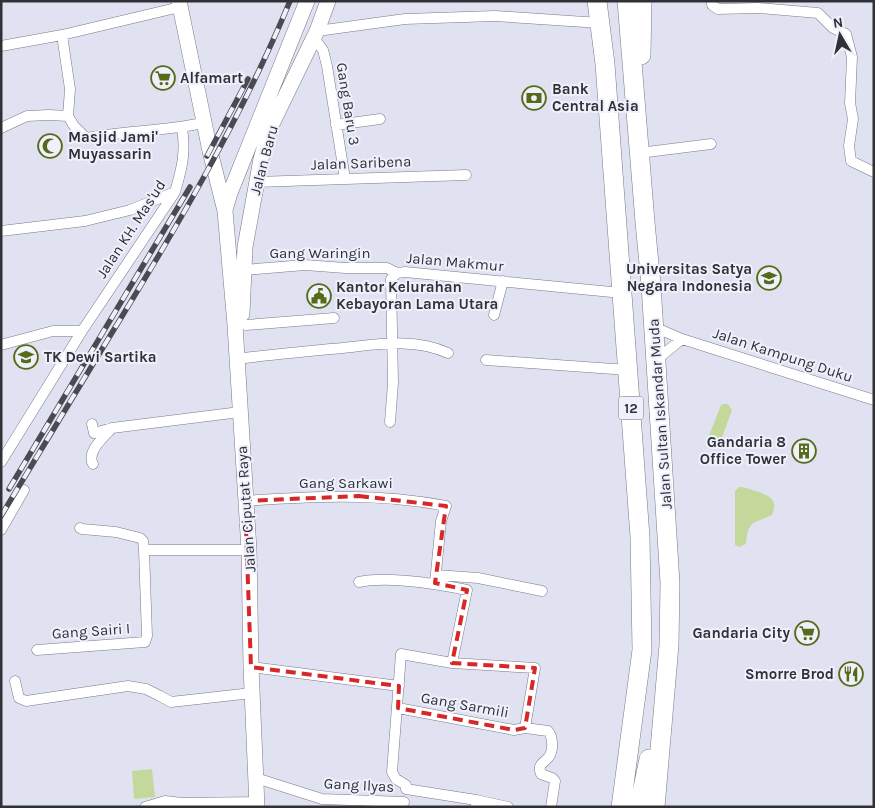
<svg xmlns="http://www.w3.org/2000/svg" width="875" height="808" viewBox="0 0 875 808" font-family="Karla,sans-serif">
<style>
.green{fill:#c5d89c}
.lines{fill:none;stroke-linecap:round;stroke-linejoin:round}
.street-casing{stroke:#777987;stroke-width:11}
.secondary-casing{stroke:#777987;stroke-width:16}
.highway-casing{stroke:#777987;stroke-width:20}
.street{stroke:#fff;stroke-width:10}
.secondary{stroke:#fff;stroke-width:15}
.highway{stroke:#fff;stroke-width:19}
.rail-casing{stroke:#4a4b52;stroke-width:5.5}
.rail{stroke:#eef0fc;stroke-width:4;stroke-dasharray:11;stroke-linecap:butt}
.marked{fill:none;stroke:#d62828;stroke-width:4;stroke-dasharray:10 6;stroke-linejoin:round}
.labels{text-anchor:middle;stroke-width:4;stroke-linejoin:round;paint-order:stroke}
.shield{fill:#eef0fc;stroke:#696a72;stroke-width:1}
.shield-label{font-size:14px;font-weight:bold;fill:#303137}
.poi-label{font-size:15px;font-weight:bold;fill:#303137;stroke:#eef0fc;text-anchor:start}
.street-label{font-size:15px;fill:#303137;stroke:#eef0fc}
</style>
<rect width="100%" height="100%" fill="#e0e2f2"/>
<!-- green -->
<path class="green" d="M724 404H728L732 410 720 443 713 444 708 438 721 405Z
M739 487C746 487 752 490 759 492 771 497 778 500 772 515 754 524 748 519 746 544L739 547 735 545V491Z
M152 769 155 797 134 799 132 771Z"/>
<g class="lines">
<!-- street casing -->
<g class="street-casing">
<path id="street" d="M712 1V5L718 9 758 8 818 13 833 28 846 34 852 57 850 103 853 119 849 146 851 161 874 172
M317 31 405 19 495 16 600 23
M62 35 70 89 68 116 74 126 86 138C125 131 165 131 203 123
M314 38 323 50 327 66 345 179
M1 46 62 35 180 7
M336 125 380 119
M1 128 27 116 49 115 68 116
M639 153 711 144
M256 182 466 175
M1 231 85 221 130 210 175 192
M243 270 305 265 345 268H387L397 273
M494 315 503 281
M241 323 246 325 334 318
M654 327 682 339 874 400
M1 345 53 331H82
M236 359C268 355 300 352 331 349 369 346 412 336 448 353
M486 360 628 370
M656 360 682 339
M390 422 393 383 391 279 397 273 405 272 622 293
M92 424 94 433 112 428 240 412
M1 462 82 331 175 192C182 168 186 152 182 128
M93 464C86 452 104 437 112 428
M245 501C313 496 379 493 446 506L441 521 435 583
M80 528 82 529 116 532 140 538 143 541 144 550H249
M1 530 24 490
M436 575 478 578 542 591
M359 582C388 576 437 584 467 590L452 663 401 654 392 772 396 779 406 785V789
M37 650 145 642 147 636 144 550
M251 667 399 686
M15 681 19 698 26 701 128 686 146 689 160 696 171 702 252 693
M398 708 514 730 525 728 535 668 452 663
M525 728 548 731C553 737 554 751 548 758 543 763 537 765 541 774L552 778 555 781 551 807
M256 778 322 799 404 802
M406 789 476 800V807
M476 800 508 807
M145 807 165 801 182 803 257 802"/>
</g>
<!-- secondary casing -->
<g class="secondary-casing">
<path id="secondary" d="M179 1 210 151 225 211 235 325 249 550 251 667 257 807
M225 210 230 193 307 1
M242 314 245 247 261 159 270 128 317 31 328 1"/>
</g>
<!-- highway casing -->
<g class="highway-casing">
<path id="highway" d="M597 1 605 64 640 537 642 650 621 807
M627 1 645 222 651 285 670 583 669 645 655 807
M641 55 642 1
M639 807 649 759"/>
</g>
<!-- street -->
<use href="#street" class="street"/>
<!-- secondary -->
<use href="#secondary" class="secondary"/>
<!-- highway -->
<use href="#highway" class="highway"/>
<!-- rail casing -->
<g class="rail-casing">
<path id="rail" d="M207 156 248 79
M9 489 190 187
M1 516C38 455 75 393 113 331 178 225 242 117 290 1"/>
</g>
<!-- rail -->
<use href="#rail" class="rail"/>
</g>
<!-- marked area -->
<path class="marked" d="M359 496 446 506 435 583 467 590 452 663 535 668 525 728 514 730 398 708 399 686 251 667 245 501Z"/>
<!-- icons -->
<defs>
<g id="supermarket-ring" transform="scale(1.25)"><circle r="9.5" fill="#eef0fc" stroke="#576a18" stroke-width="1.5"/><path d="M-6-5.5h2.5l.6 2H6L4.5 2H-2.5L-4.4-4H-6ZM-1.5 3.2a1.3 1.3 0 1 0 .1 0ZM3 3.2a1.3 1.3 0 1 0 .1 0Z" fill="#576a18"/></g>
<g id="bank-ring" transform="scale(1.25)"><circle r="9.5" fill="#eef0fc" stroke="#576a18" stroke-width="1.5"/><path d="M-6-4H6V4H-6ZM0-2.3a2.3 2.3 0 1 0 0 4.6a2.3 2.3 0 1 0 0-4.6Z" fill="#576a18"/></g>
<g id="mosque-ring" transform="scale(1.25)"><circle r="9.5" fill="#eef0fc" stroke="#576a18" stroke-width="1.5"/><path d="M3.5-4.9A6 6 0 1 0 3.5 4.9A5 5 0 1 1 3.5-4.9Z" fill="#576a18"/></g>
<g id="university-ring" transform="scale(1.25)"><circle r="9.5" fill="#eef0fc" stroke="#576a18" stroke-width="1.5"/><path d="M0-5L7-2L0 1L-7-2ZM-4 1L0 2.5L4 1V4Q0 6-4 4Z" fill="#576a18"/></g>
<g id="civic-ring" transform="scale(1.25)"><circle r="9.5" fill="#eef0fc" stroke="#576a18" stroke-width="1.5"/><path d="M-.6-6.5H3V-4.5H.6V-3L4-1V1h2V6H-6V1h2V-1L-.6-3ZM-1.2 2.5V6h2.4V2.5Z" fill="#576a18"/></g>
<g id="school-ring" transform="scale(1.25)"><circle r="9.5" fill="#eef0fc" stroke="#576a18" stroke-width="1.5"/><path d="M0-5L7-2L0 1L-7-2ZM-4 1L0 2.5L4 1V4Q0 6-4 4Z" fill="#576a18"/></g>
<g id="building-ring" transform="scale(1.25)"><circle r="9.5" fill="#eef0fc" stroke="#576a18" stroke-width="1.5"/><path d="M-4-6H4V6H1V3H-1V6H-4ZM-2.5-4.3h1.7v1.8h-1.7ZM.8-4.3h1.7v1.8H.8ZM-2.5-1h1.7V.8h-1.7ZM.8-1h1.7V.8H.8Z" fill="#576a18"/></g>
<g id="restaurant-ring" transform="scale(1.25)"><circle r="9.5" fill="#eef0fc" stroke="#576a18" stroke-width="1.5"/><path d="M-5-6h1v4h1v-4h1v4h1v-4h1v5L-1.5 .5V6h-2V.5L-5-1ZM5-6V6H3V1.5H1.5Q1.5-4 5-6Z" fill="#576a18"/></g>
</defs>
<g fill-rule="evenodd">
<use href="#supermarket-ring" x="163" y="78"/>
<use href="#bank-ring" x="534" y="98"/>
<use href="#mosque-ring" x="50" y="146"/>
<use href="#university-ring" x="769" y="278"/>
<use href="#civic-ring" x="319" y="296"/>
<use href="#school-ring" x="26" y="357"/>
<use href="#building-ring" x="804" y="451"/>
<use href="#supermarket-ring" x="807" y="633"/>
<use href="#restaurant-ring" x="851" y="674"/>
</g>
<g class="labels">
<!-- shield labels -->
<rect class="shield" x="618.5" y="396.5" width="25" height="23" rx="4"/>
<g class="shield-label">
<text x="631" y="413">12</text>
</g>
<!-- poi labels -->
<g class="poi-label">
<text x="180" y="83">Alfamart</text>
<text x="552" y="94">Bank<tspan x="552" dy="17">Central Asia</tspan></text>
<text x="68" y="142">Masjid Jami'<tspan x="68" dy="17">Muyassarin</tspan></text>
<text x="752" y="274" text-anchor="end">Universitas Satya<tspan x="752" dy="17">Negara Indonesia</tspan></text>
<text x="336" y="292">Kantor Kelurahan<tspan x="336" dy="17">Kebayoran Lama Utara</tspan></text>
<text x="44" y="362">TK Dewi Sartika</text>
<text x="786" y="447" text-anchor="end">Gandaria 8<tspan x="786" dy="17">Office Tower</tspan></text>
<text x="790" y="638" text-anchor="end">Gandaria City</text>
<text x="834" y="679" text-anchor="end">Smorre Brod</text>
</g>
<!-- street labels -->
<g class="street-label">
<text transform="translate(348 104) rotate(81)" y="5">Gang Baru 3</text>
<text transform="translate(264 160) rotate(-75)" y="5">Jalan Baru</text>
<text transform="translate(361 163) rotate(-2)" y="5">Jalan Saribena</text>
<text transform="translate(131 229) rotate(-57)" y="5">Jalan KH. Mas'ud</text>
<text x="320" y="258">Gang Waringin</text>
<text transform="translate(455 262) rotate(5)" y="5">Jalan Makmur</text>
<text transform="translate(783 355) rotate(18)" y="5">Jalan Kampung Duku</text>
<text transform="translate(660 414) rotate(-94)" y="5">Jalan Sultan Iskandar Muda</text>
<text x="346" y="488">Gang Sarkawi</text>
<text transform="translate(246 509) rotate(-94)" y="5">Jalan Ciputat Raya</text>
<text transform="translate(91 631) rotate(-4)" y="5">Gang Sairi I</text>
<text transform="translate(465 705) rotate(10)" y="5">Gang Sarmili</text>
<text transform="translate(359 785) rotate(3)" y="5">Gang Ilyas</text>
</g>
</g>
<!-- border -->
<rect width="875" height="808" fill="none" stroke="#303137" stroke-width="5"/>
<!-- north arrow -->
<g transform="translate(840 35) rotate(351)" stroke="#eef0fc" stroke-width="4" paint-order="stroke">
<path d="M0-4L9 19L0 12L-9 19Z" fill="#303137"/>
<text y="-8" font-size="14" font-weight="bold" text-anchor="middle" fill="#303137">N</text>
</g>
</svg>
